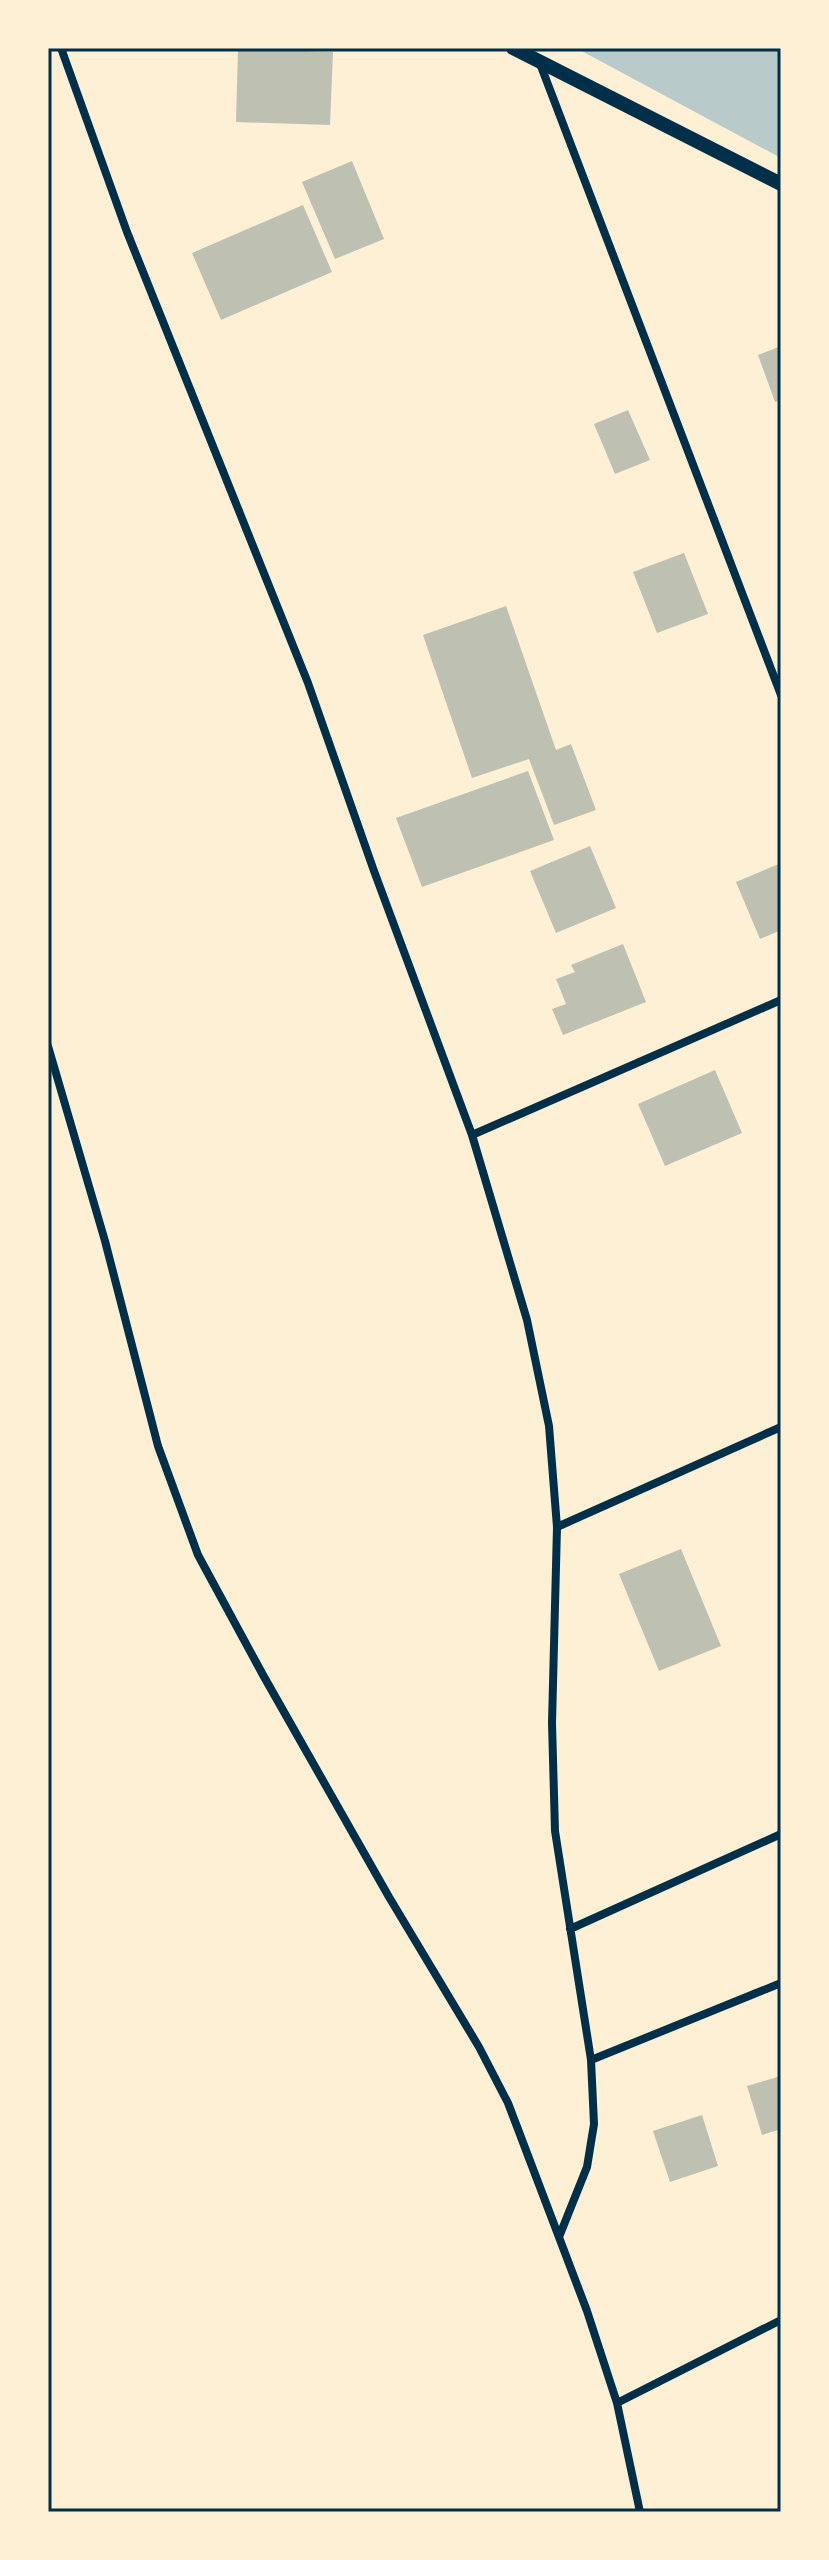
<svg xmlns="http://www.w3.org/2000/svg" width="829" height="2560" viewBox="0 0 829 2560" font-family="'Space Grotesk',sans-serif">
<style>
.green{fill:#b9caca}
.building{fill:#bec0b2}
.lines{fill:none;stroke-linecap:round;stroke-linejoin:round}
.minor{stroke:#003049;stroke-width:8}
.tertiary{stroke:#003049;stroke-width:14}
.neatline{fill:none;stroke:#003049;stroke-width:3}
</style>
<rect width="100%" height="100%" fill="#fdf0d5"/>
<!-- green -->
<path class="green" d="M576 48H781V158Z"/>
<!-- building -->
<path class="building" d="M238 49 333 52 330 125 236 122Z
M352 161 384 239 335 259 302 182Z
M303 205 332 272 221 320 192 253Z
M781 346V400L775 402 758 355Z
M628 410 650 460 615 474 594 424Z
M684 553 708 614 657 633 633 572Z
M506 606 556 750 571 744 596 810 554 825 529 759 472 778 423 635Z
M528 771 554 840 422 887 396 818Z
M590 846 616 908 556 933 530 871Z
M781 863V930L760 939 736 882Z
M623 944 646 1002 563 1035 552 1009 566 1004 556 979 575 972 571 965Z
M715 1070 742 1133 665 1166 638 1104Z
M681 1549 721 1646 659 1671 619 1574Z
M781 2076V2129L762 2135 747 2086Z
M702 2115 718 2166 670 2182 653 2131Z"/>
<g class="lines">
<!-- minor -->
<path class="minor" d="M61 48 127 232 308 683 374 871 472 1135 527 1320 549 1426 557 1527 552 1723 555 1831 591 2060 594 2124 587 2167 559 2237
M539 61 781 695
M48 1046 105 1241 158 1446 198 1555 263 1675 389 1897 479 2047 508 2103 587 2311 617 2403 640 2512
M472 1135 781 1000
M557 1527 781 1427
M570 1929 781 1834
M591 2060 781 1983
M617 2403 781 2320"/>
<!-- tertiary -->
<path class="tertiary" d="M513 48 781 184"/>
</g>
<!-- border -->
<rect width="829" height="2560" fill="none" stroke="#fdf0d5" stroke-width="100"/>
<rect x="50" y="50" width="729" height="2460" class="neatline"/>
</svg>
